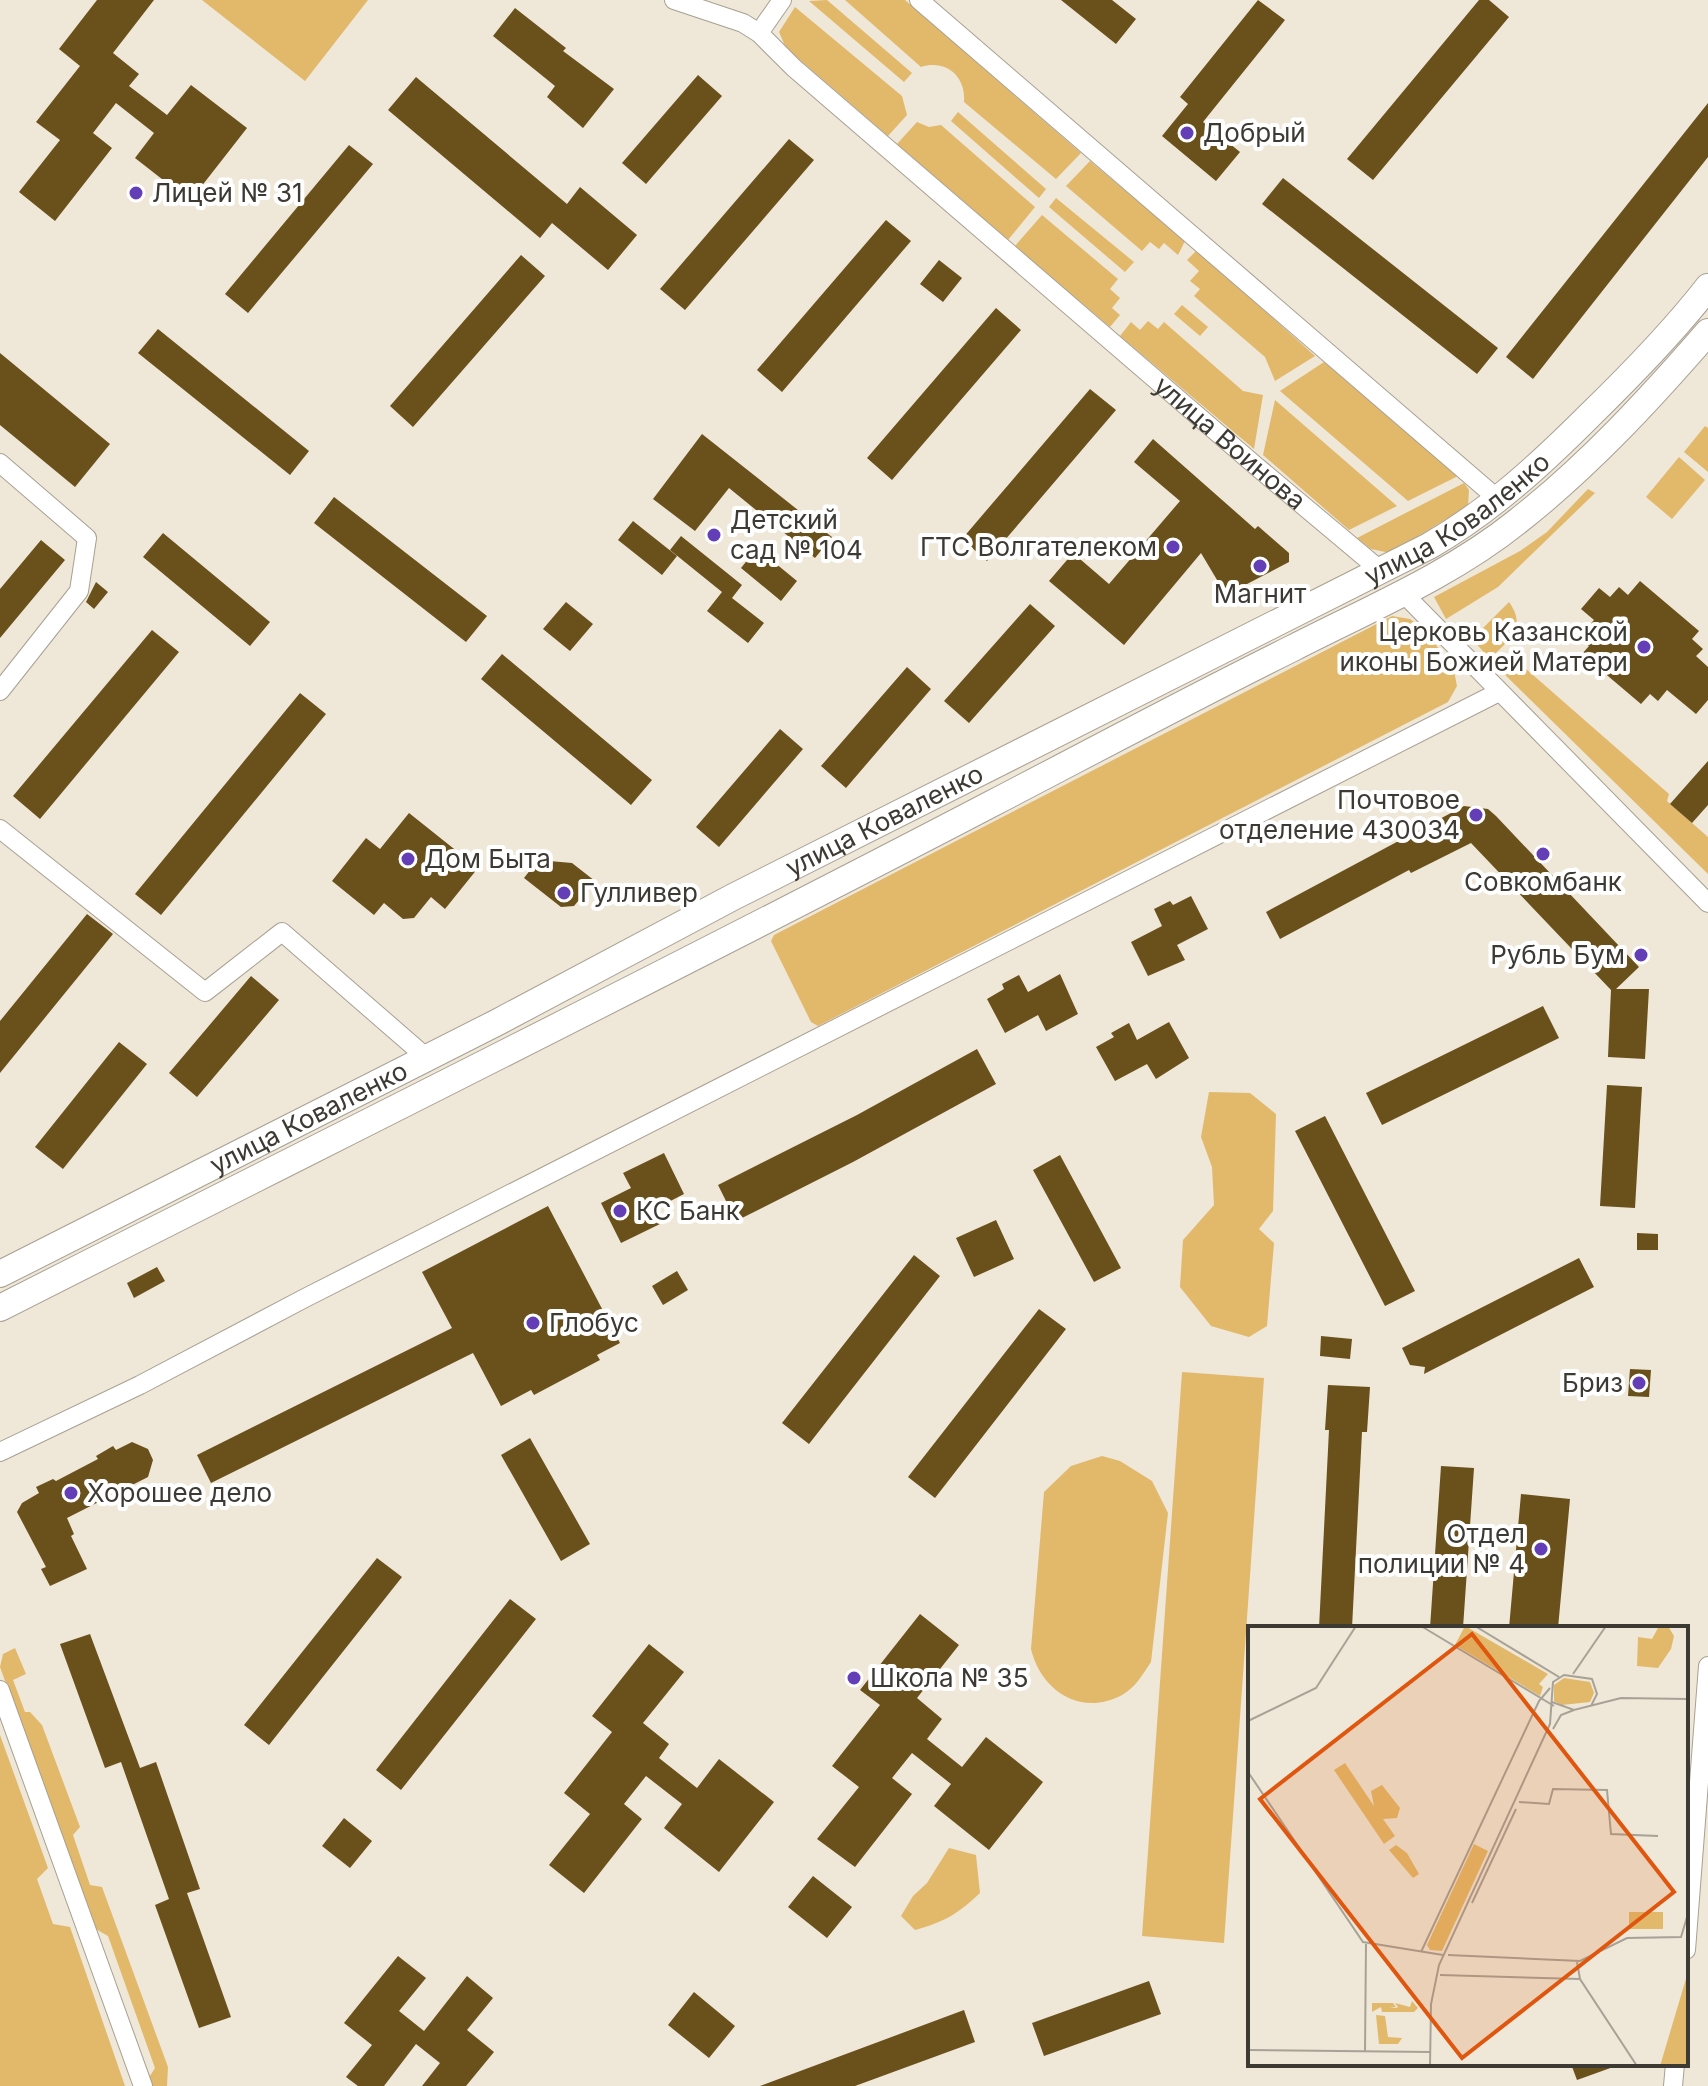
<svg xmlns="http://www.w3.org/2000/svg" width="1708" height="2086" viewBox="0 0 1708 2086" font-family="Inter,sans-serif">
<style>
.green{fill:#e2b96a}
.building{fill:#6a501b}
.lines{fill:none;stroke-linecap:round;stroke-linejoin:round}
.street-casing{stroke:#a8a092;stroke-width:20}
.secondary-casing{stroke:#a8a092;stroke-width:28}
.street{stroke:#fff;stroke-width:18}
.secondary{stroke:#fff;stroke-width:26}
.poi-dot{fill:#633eb6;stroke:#fff;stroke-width:3}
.labels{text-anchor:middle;stroke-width:8;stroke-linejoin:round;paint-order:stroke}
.poi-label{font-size:26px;fill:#3d3a34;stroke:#fff;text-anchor:start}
.street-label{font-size:26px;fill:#3d3a34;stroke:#fff}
.inset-road{fill:none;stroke:#a8a296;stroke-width:2}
.view{fill:#df570e;fill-opacity:0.15;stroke:#df570e;stroke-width:4}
.inset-edge{fill:none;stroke:#3d3a34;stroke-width:4}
</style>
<rect width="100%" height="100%" fill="#efe7d8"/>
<!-- green -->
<path class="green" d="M202 0H368L305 81Z
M827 0 912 73 904 82 809 1Z
M845 0H905L1081 153 1056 179 964 102C966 76 946 59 921 67Z
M795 7 902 96 907 115 888 136 786 48 779 32Z
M958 112 1046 189 1039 198 951 121Z
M917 122 929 127 941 125 1035 207 1008 240 897 144Z
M1090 161 1185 241 1178 255 1164 243 1159 249 1150 242 1142 251 1066 186Z
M1056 198 1134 262 1125 272 1049 207Z
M1042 215 1118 279 1110 289 1120 298 1112 308 1120 315 1110 327 1015 246Z
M1197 250 1315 356 1275 381 1265 357 1194 296 1200 289 1190 281 1199 271 1187 260Z
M1182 305 1208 327 1200 336 1174 314Z
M1148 321 1158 329 1164 322 1243 391 1263 395 1254 449 1120 336 1131 322 1140 330Z
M1324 362 1458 476 1408 501 1280 391Z
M1275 400 1397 506 1349 530 1263 455Z
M1705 426 1708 428V472L1684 452Z
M1679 457 1705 480 1672 519 1646 497Z
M1464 483 1469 490 1468 506 1390 553 1371 549 1357 538Z
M1588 489 1595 493 1498 587 1446 619 1434 597 1520 551 1547 532Z
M1509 602C1528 628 1508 640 1490 659L1472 639Z
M1392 616 1410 619 1423 629 1453 666 1457 686 1448 702 818 1026 811 1022 771 941 774 935Z
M1509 662 1525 668 1669 794 1667 801 1708 837V874L1498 668Z
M1209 1092 1250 1093 1276 1114 1273 1211 1259 1229 1274 1243 1267 1326 1249 1337 1211 1326 1180 1287 1183 1240 1214 1205 1212 1167 1201 1137Z
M1182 1372 1264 1378 1224 1943 1142 1936Z
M1102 1456 1120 1461 1152 1481 1168 1513 1151 1662C1143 1674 1135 1688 1122 1695 1081 1717 1041 1691 1031 1649L1044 1492 1071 1466Z
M15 1648 26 1674 13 1680 25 1712H30L42 1725 80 1827 73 1835 90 1885 102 1887 168 2067 167 2086H150L148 2079 155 2068 108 1936 94 1928 0 1667 3 1654Z
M0 1735 48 1868 37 1879 53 1924 70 1927 125 2086H0Z
M949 1848 976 1855 980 1893C958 1914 944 1922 915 1930L901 1916 913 1896 927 1883Z"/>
<!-- building -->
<path class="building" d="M97 0H154L113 53 139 74 129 86 167 115 191 85 247 128 190 201 135 158 154 133 116 103 93 133 112 148 55 221 19 192 60 140 36 122 80 66 59 49Z
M1061 0H1112L1136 19 1116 44Z
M1258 0 1285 20 1203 122 1240 152 1216 181 1162 136 1188 104 1180 97Z
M1479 0H1489L1509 17 1373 180 1347 159Z
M515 8 566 48 563 51 614 89 583 128 547 97 555 86 493 36Z
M698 75 722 96 646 184 622 163Z
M416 77 567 204 580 187 637 235 608 270 552 223 540 238 388 110Z
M1708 103V157L1533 379 1506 357Z
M789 139 814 160 685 310 660 289Z
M349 145 373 164 248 313 225 294Z
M1283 178 1498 348 1477 374 1262 204Z
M886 220 911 241 782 392 757 370Z
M521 255 545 276 413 427 390 406Z
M939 260 962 278 943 302 920 284Z
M996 308 1021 330 892 480 867 458Z
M158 329 309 451 290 475 138 353Z
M0 353 110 444 75 487 0 425Z
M1090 389 1116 410 987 561 962 539Z
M702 434 832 537 815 558 729 488 695 531 653 499Z
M1153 439 1255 529 1258 526 1289 553V562L1226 595 1201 553 1124 645 1049 581 1073 553 1109 584 1180 501 1134 462Z
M334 497 487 616 466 642 314 523Z
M633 521 677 556 662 575 618 540Z
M163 533 270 622 250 646 143 557Z
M681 536 742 585 732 598 764 623 748 643 707 611 722 592 670 550Z
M41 540 65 560 0 638V589Z
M757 548 797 581 781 601 741 568Z
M1640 581 1699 631 1692 639 1703 649 1696 656 1708 667V700L1696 714 1667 690 1658 701 1650 694 1641 704 1582 654 1589 646 1579 637 1594 620 1581 609 1599 588 1610 597 1619 587 1628 595Z
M96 582 108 592 94 609 86 602Z
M566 602 593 624 570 651 543 629Z
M1030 604 1055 626 969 723 944 701Z
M152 630 179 652 40 819 13 796Z
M502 654 652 780 631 805 481 679Z
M907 667 931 689 846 788 821 766Z
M300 693 326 714 161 915 135 894Z
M780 729 803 749 719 847 696 827Z
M1708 761V805L1692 823 1670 804Z
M1464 806 1488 809 1496 816 1639 967 1616 989H1649L1645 1059 1608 1057 1611 990 1471 843 1411 873 1409 870 1280 939 1266 912Z
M409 813 478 868 445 909 431 897 414 918 403 919 384 903 374 915 332 881 366 838 380 849Z
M538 860 572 863 595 881 574 906 561 907 524 878Z
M1191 896 1208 929 1177 945 1185 960 1148 976 1131 942 1162 926 1154 909 1170 901 1173 905Z
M87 914 113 934 0 1073V1021Z
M1060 974 1078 1014 1046 1031 1038 1015 1005 1033 987 999 1004 989 1002 984 1019 975 1028 992Z
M251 976 279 1000 197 1097 169 1073Z
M1543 1006 1559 1038 1382 1125 1366 1093Z
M1169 1022 1189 1058 1156 1079 1147 1064 1115 1081 1096 1047 1114 1037 1111 1033 1129 1023 1137 1040Z
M119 1042 147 1064 63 1169 35 1147Z
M977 1049 996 1084 853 1162 736 1221 718 1185 857 1115Z
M1607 1085 1642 1087 1635 1208 1600 1206Z
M1325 1116 1415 1291 1385 1306 1295 1131Z
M664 1153 684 1194 653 1210 660 1224 621 1243 601 1203 631 1188 623 1173Z
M1060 1155 1121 1268 1094 1282 1033 1170Z
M548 1206 620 1343 597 1355 600 1360 534 1395 531 1390 501 1406 473 1353 211 1483 197 1455 452 1328 422 1272Z
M996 1220 1014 1259 974 1277 956 1238Z
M1637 1233 1658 1234V1250H1637Z
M914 1255 940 1276 809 1444 782 1423Z
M1579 1258 1594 1287 1424 1374 1425 1367 1410 1365 1402 1348Z
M157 1267 165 1281 134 1298 127 1283Z
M677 1271 688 1290 663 1305 652 1286Z
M1039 1309 1066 1329 935 1498 908 1477Z
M1321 1336 1352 1339 1350 1359 1320 1356Z
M1630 1369 1651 1370 1649 1397 1628 1396Z
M1328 1385 1370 1387 1367 1432H1362L1352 1628H1319L1329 1430H1325Z
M530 1438 590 1544 561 1561 501 1455Z
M132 1442 148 1449 153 1460 148 1477 67 1518 74 1534 71 1536 87 1569 50 1586 41 1569 46 1567 17 1512 22 1503 39 1493 36 1487 53 1479 56 1481 98 1459 96 1456 113 1446 116 1450Z
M1441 1466 1474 1468 1463 1628H1430Z
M1521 1494 1570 1499 1558 1628H1509Z
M377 1558 402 1577 269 1745 244 1725Z
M510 1599 536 1619 401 1790 376 1770Z
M920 1614 959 1645 917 1698 942 1719 927 1739 962 1767 986 1737 1043 1782 989 1850 934 1806 951 1784 912 1753 892 1778 912 1794 855 1867 817 1839 859 1787 832 1766 880 1705 860 1690Z
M90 1634 140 1768 156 1762 200 1889 187 1893 231 2017 199 2028 155 1905 169 1899 121 1762 105 1768 60 1644Z
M649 1644 684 1672 643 1723 669 1744 659 1758 697 1788 719 1759 774 1802 719 1872 664 1828 682 1804 646 1776 624 1804 642 1819 584 1893 549 1865 590 1814 564 1793 612 1732 592 1716Z
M344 1818 372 1841 350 1868 322 1846Z
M813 1876 852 1907 827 1938 788 1907Z
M398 1956 426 1978 399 2011 424 2031 467 1976 493 1998 467 2030 494 2052 466 2086H422L440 2063 416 2044 384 2086H358L346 2077 372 2045 344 2023Z
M1149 1981 1161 2014 1044 2056 1032 2023Z
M694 1992 735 2026 709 2058 668 2025Z
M964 2010 975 2042 855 2086H760Z
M1571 2064H1616V2066L1577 2080Z"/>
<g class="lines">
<!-- street casing -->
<g class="street-casing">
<g id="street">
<path id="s1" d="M674 0 743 23 759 33 794 68 1256 466 1380 570"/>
<path d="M919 0 1499 500"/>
<path d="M759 33 782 0"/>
<path d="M0 463 87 538 79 591 0 691"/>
<path d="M1403 593 1708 903"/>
<path d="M0 829 205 992 282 932 427 1058"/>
<path d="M0 1452 140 1385 305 1298 1499 692"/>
<path d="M0 1690 143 2086"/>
<path d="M1686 1950 1708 1666"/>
<path d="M1673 2086 1675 2064"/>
</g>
</g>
<!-- secondary casing -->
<g class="secondary-casing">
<g id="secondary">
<path id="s2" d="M0 1274 496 1023 733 897 1429 546C1490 511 1541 464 1591 414 1632 374 1673 332 1708 287"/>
<path d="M0 1308C331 1140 664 975 993 803 1093 751 1192 698 1293 648 1369 609 1451 575 1518 521 1588 466 1650 399 1708 332"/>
</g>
</g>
<!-- street -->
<use href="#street" class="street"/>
<!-- secondary -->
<use href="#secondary" class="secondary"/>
</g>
<!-- markers -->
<g class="poi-dot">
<circle cx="1187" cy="133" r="8"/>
<circle cx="136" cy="193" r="8"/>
<circle cx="714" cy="535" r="8"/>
<circle cx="1173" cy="547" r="8"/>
<circle cx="1260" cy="566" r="8"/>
<circle cx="1644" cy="647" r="8"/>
<circle cx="1476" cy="815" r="8"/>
<circle cx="1543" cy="854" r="8"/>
<circle cx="408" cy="859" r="8"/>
<circle cx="564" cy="893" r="8"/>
<circle cx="1641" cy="955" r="8"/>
<circle cx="620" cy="1211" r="8"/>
<circle cx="533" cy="1323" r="8"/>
<circle cx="1639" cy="1383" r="8"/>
<circle cx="71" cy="1493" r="8"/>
<circle cx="1541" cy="1549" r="8"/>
<circle cx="854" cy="1678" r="8"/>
</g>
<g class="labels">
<!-- poi labels -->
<g class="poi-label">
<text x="1203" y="142">Добрый</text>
<text x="152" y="202">Лицей № 31</text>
<text x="730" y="529">Детский<tspan x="730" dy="30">сад № 104</tspan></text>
<text x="1157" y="556" text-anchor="end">ГТС Волгателеком</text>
<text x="1260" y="603" text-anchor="middle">Магнит</text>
<text x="1628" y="641" text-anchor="end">Церковь Казанской<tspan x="1628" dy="30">иконы Божией Матери</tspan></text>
<text x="1460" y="809" text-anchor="end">Почтовое<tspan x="1460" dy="30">отделение 430034</tspan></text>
<text x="424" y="868">Дом Быта</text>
<text x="1543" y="891" text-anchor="middle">Совкомбанк</text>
<text x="580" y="902">Гулливер</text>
<text x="1625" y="964" text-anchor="end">Рубль Бум</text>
<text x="636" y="1220">КС Банк</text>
<text x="549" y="1332">Глобус</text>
<text x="1623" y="1392" text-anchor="end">Бриз</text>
<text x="87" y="1502">Хорошее дело</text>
<text x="1525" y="1543" text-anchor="end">Отдел<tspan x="1525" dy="30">полиции № 4</tspan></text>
<text x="870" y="1687">Школа № 35</text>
</g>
<!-- street labels -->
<g class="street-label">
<text dy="9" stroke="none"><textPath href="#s1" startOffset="716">улица Воинова</textPath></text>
<text dy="9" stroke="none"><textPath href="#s2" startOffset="1642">улица Коваленко</textPath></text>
<text dy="9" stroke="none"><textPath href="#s2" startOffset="994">улица Коваленко</textPath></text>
<text dy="9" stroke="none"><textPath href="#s2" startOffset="346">улица Коваленко</textPath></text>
</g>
</g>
<!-- overview -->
<g transform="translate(1248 1626)">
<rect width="440" height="440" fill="#efe7d8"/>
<path d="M217 0 300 48 291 58 295 61 292 70 207 19ZM411 0H420L426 10 423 23 410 42 389 40 390 11 404 13ZM316 52 342 56 346 67 342 76 314 79 306 75V59ZM97 137 126 180 123 165 134 159 152 182 149 192 135 193 147 210 136 218 86 144ZM226 218 240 225 194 325 182 324 179 319ZM148 219 159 227 171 248 165 252 141 224ZM381 286H415V303H381ZM440 346V440H412ZM164 375 170 382 166 386H134L133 381 124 386V377H145L148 381 142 382H148L150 381 147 377 162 381ZM128 389 137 390 140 411 154 412 150 418H131Z" fill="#e2b96a"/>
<path class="inset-road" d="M173 0 306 80M227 0 311 51M325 48 358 0M304 76 326 84 373 72 440 73M0 95 68 62 108 0M440 98V163M305 103 313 89 326 84M0 146 115 316 195 329M271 176 301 178 305 163 359 164 363 208 410 210M224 277 268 183M173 326 291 75 302 62M200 329 332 335 379 312 433 311 440 288M329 336 332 353 389 440M192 349 332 353M0 424 182 426M117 426 118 318M182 440 183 378 191 339 302 98 305 56 316 49 344 53 349 68 343 80"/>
<path class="view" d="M224 8 426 266 214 432 12 173Z"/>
<rect width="440" height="440" class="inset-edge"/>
</g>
</svg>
